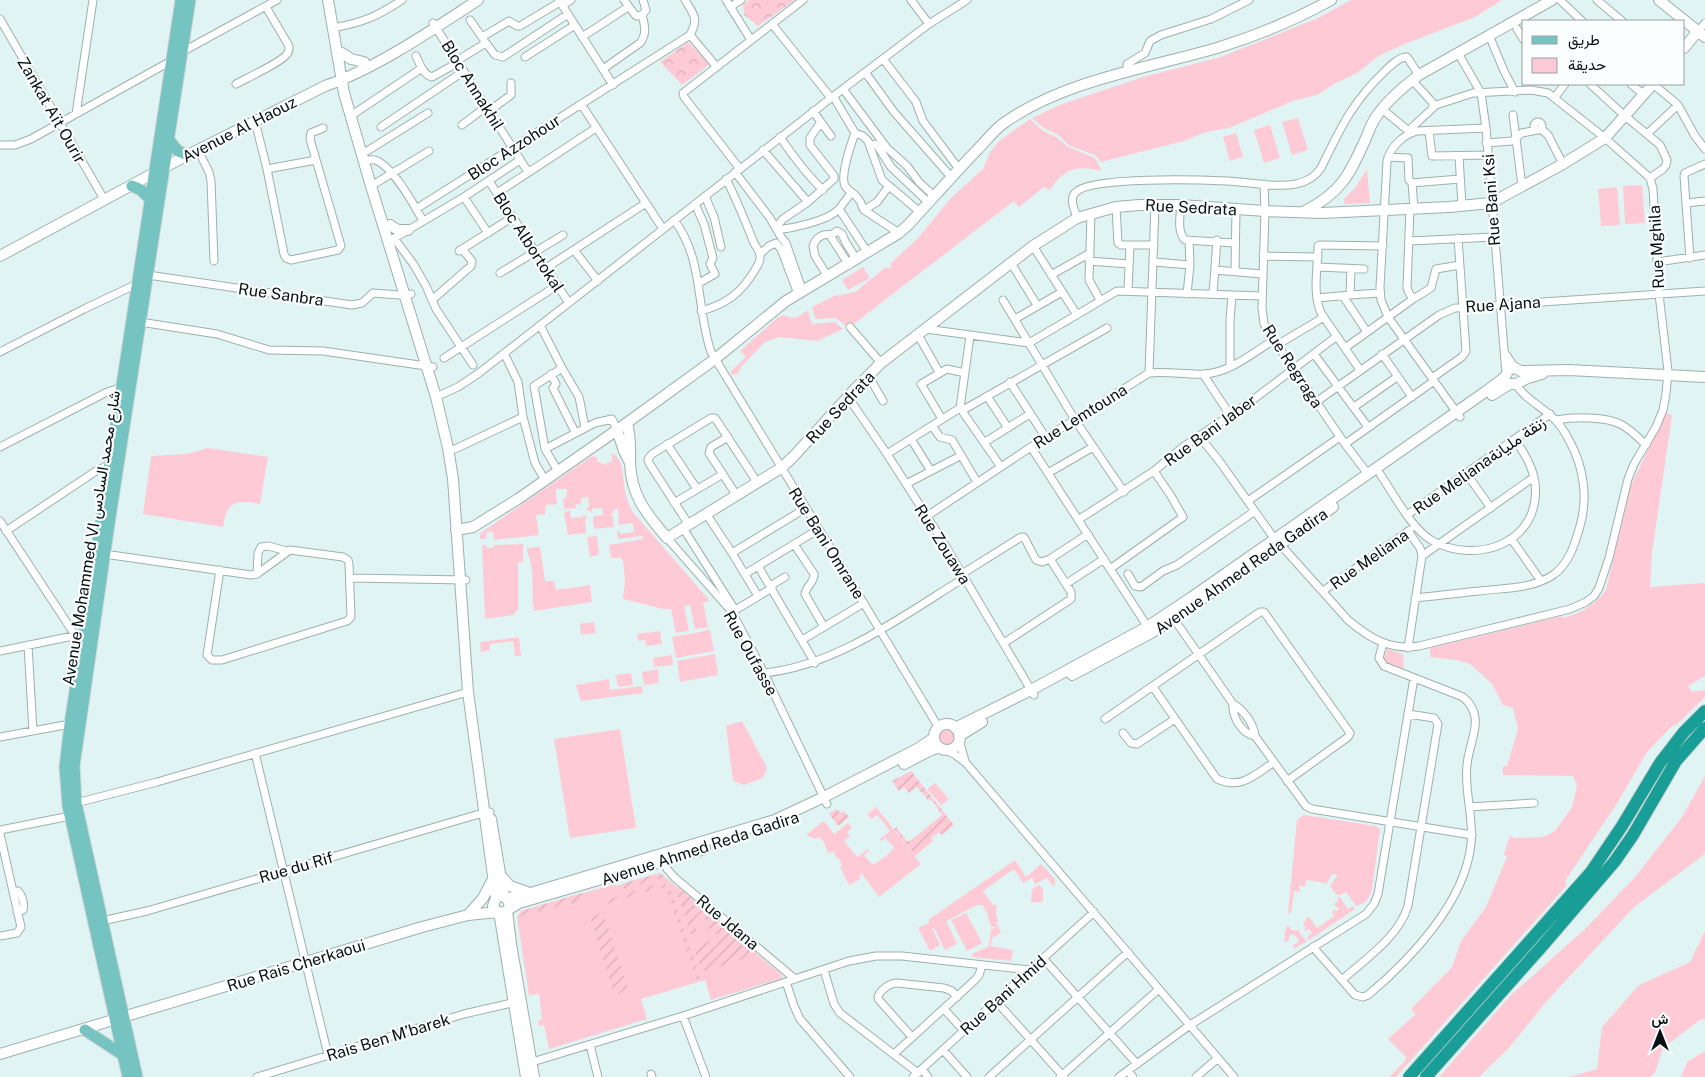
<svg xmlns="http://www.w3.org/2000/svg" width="1705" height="1077" viewBox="0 0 1705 1077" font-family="'Public Sans',Vazirmatn,sans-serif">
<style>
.green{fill:#fecad6}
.forest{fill:url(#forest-crowns)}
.garden{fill:url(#garden-furrows)}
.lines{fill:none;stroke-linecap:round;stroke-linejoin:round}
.street-casing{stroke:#9db0af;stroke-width:9}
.secondary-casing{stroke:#9db0af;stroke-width:12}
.primary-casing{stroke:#d3d4d4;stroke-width:13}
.highway-casing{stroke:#d3d4d4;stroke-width:14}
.street{stroke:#fff;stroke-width:7}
.secondary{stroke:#fff;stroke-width:10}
.primary{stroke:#75c4c1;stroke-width:11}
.highway{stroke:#199d97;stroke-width:12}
.labels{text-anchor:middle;stroke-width:4.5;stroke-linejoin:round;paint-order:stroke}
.street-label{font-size:16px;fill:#091010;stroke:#fafefe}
</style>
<defs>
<pattern id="forest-crowns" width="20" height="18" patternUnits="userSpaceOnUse" patternTransform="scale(1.25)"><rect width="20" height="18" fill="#fecad6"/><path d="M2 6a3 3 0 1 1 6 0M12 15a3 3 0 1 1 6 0" fill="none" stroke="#d8acb7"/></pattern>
<pattern id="garden-furrows" width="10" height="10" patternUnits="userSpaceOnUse" patternTransform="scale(1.25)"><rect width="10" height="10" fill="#fecad6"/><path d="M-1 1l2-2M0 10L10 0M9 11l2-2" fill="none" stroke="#d8acb7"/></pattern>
</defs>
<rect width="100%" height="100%" fill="#e0f5f3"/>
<!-- green -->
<path class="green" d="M1351 0H1502L1475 17 1405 44 1380 55 1357 73 1336 83 1317 95 1293 101 1229 128 1206 132 1184 141 1101 162 1095 155 1070 146 1057 134 1044 128 1032 118 1062 104 1143 77 1221 57 1318 18Z
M1298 118 1308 150 1292 155 1282 122Z
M1030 119 1043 131 1056 137 1068 147 1095 158 1102 171C1077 165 1064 168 1050 190L1044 187 1019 207 1014 201 855 323 847 327 836 318 817 319 815 318 812 307 834 296 855 292 886 267 888 269 892 266 890 264 918 238 951 198 983 169 990 152 999 141Z
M1270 125 1280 158 1264 163 1254 130Z
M1236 133 1243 157 1230 161 1223 137Z
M1367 169 1370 203 1344 204V199L1355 188Z
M1642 185 1645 223 1625 224 1623 186Z
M1617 187 1620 225 1601 226 1598 189Z
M863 267 870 278 848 290 842 280Z
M808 310 811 321 813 324 835 322 843 329 817 341 779 337 765 342 741 367 738 374 732 375 730 372 746 357 740 351 777 318 783 315C796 320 797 318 808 310Z
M1666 413 1672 415 1652 553 1650 587 1705 583V676L1688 686 1692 692 1705 690V697L1675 726 1673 725 1647 752 1618 802 1565 881 1567 885 1396 1077H1389L1405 1061 1406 1057 1388 1039 1416 1014 1411 1009 1452 967 1461 941 1486 907 1507 857 1504 854 1510 835 1514 838 1543 837 1555 831 1572 807 1577 786 1573 776 1503 775V766H1507L1518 729 1513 708 1503 705 1492 684 1470 664 1457 660 1430 657V648L1562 616 1563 618C1581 613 1595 605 1606 590L1631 485Z
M208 448 268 457 260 504C236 500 227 500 223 527L143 514 151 456 187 454Z
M612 453C626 460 622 483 626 495 627 501 630 506 632 511L710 601 703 603 708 627 695 629 690 605 684 606 689 631 676 633 671 609H663L623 599 625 581 623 561 621 558H611L609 545 643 539V536L618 539 617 532 620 531V534L634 532 633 523 619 525 618 509 613 510V513L611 514V516H613L614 527 594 529 593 518 594 516 603 515 602 508 592 509V512L587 510V508L589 507 588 497 581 498V505L576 504 575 506 577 508 564 509 563 498H566L567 489H556L557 504 546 505 545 514 536 515 539 535 494 540 493 532H487L486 539H480V534L482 532 592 456 598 458 597 461 606 465 608 462 610 463 613 457 611 456Z
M570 510 571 518 582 517 584 515 587 517 585 520 586 533 568 535 564 513Z
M597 536 599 555 590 557 587 537Z
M523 544V562H518V610L513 615 485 619 482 545H486L487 548H493L494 545Z
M540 547 545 581H554L556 590 590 585 592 602 534 611C531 595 534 579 531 563 530 557 527 555 527 548Z
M594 622 596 633 581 635 580 624Z
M710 630 714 651 676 658 672 637Z
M660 631 662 644 646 646 645 640 638 641 637 634Z
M519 637 521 656H515L513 641 490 644V650L481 652 480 642Z
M1387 649 1403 654 1404 669 1385 662 1384 658Z
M715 654 718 675 680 682 677 661Z
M672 655 673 665 654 667 653 658Z
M658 669 659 683 644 685 642 672Z
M631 673 633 685 618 687 616 675Z
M609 679 610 690 642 686 643 693 581 701 576 685Z
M742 721 767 768 763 778 744 785 733 781 726 726Z
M620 729 636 828 570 838 554 739Z
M939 738a8 8 0 1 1 16 0a8 8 0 1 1-16 0Z
M1705 776V854L1634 907 1546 1002 1508 1049 1479 1077H1441L1440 1076 1511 995 1585 929 1635 877 1682 817Z
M935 783 949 799 941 805 927 789Z
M876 807 921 864 879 897 862 874 859 876 861 879 849 885 840 867 842 866 839 858 837 859 833 851 828 853 823 840H821L820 837 815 839 806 835 822 822H825L834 834 848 823 852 828 847 832 850 836 844 841 857 857 868 849 869 851 864 855 873 865 886 856 894 848 886 838 881 841 879 840 890 831 877 815 872 819 867 814Z
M1304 815 1376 826 1380 829 1372 890C1368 902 1364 903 1356 906L1346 892 1340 895H1337L1330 886 1337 876 1333 873 1326 884 1320 882 1306 880 1305 887 1299 885 1300 892 1294 891 1291 913H1288L1297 820Z
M1015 860 1026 877 1041 864 1055 879V884L1053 886 1047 878 1035 884 1032 878 1023 883 1014 869 983 891 993 905H997L996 913 998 921 996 922 1001 933 992 938 991 946 1013 950 1011 961 972 957V954L989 946 991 929 996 928V927H991L987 913 982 905H977L946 921 957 944 945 950 934 928H932L940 945 930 951 918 928 929 923 930 924 928 920Z
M660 873 781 974 782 978 711 1000 705 980 641 999 647 1019 549 1049 544 1025 539 1026 538 1021 542 1019 539 994 529 995 517 917 521 911 615 884 616 886Z
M1039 885 1043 889V901L1040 902H1031L1032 889Z
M1340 897 1348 909 1353 906 1355 909 1309 940 1307 937 1312 933 1309 929 1306 931 1304 929 1306 927 1303 925 1307 917H1309L1317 928 1334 916 1332 912 1334 910 1337 911 1339 909 1333 904 1338 901 1337 898Z
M966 913 982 943 967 951 951 920Z
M1286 926 1291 927 1290 929 1296 931 1297 930 1300 931 1299 933 1307 941 1294 949 1293 946 1299 941C1297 936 1295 934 1290 935L1288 942 1284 941Z
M1705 931V1019L1700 1020 1663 1048 1655 1073 1650 1077H1569L1597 1069 1602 1027 1639 985 1690 962Z
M1705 1051V1077H1681L1687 1062Z"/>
<!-- forest -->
<path class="forest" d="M749 0H795L758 26 744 15 743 3Z
M688 42 710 64 682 85 660 62Z"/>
<!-- garden -->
<path class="garden" d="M911 771 954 825 942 835 939 832 931 838 933 841 915 856 894 829 896 827 907 841H910L942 815 933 802 929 799 928 800 917 787 909 793 904 787 899 791 892 781Z
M837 809 841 813 844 811 849 817 840 825H837L829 813Z
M660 873 665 877 626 889 623 888 621 884Z
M659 883 665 884 671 891 700 978 696 979 667 891 660 887 607 904 606 900Z
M678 887 755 951 752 956 707 971 702 970 694 948 702 945 707 940 716 947 718 943 714 940 718 935 706 927 710 923 699 914 695 918 699 922 695 928 697 930 692 937 676 890Z
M582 893 584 900 517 917 521 911Z
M603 912 629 990 614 995 590 917Z"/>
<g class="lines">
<!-- street casing -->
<g class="street-casing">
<path id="street" d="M559 0 613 85
M624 0 636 16 642 15 646 10 643 0
M726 0 751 40
M911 0 929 24
M1560 0 1582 21
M1597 0 1622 21
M563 5 571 0
M730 7 741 0
M0 19 105 201
M470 20 484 40
M433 23 528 172
M772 24 831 98
M333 28C364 22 376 17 402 0
M1517 29 1524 40
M1698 31 1705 23
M690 35 716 66
M1489 35 1504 71 1515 92
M482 37 509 21 517 26H520L560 2
M582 37 628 7
M182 52 277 0
M1458 53 1481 93 1486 128 1506 374
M416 56C420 64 423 75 432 77L459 62
M525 57 575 25
M883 59 910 94 916 102 923 121 959 169
M458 60 486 43 495 55 503 57 568 14
M603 69 640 43C647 34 645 26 642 15
M865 72 894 112 952 178
M1127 72V64L1145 53 1150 41 1161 35 1211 19 1249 0
M236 84C247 78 282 62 287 54 289 52 289 50 289 46L266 7
M1590 84 1625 116 1660 145 1667 160 1666 165 1663 169 1650 178
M1631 84 1644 95
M1653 84 1678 105 1695 136 1705 149
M843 89 887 148 907 166 919 182 934 196
M833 96 855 133 863 136 868 141 882 180 920 212
M1555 97 1565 84
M581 104 663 229
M1382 109 1411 133
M489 111 511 95V83
M813 111 831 136
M355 113 422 68
M76 114 93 0
M1513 115 1522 186
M255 121 267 169 284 254 286 258 291 260 338 250 341 246 310 139 311 133 323 128
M1534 126a4 4 0 1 1 8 0a4 4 0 1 1-8 0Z
M462 125 486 107
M381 127 464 71
M1541 129 1548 135 1563 164
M1408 131 1434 107 1432 102 1412 80
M1429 131 1432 156 1487 155
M855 133C851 144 840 176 845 186 849 192 856 194 859 200 862 203 861 206 864 210L899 233
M1647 134 1678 105
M780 137C793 156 806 174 823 190
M1486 143 1512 141 1522 133 1537 130
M0 145H15L31 139 171 61
M870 146 875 144 877 145 891 167 929 203
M198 150 209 172 211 181 214 261
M763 150 808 202 783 219 776 227
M367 151 428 113
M1459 156 1462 206
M1388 157 1408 158 1409 180 1412 183 1414 208
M363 161C367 160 371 159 375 160 393 166 414 205 423 221
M267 169 316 160
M740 169 684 97 683 93 803 0
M735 172 770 218 781 237 786 243 803 292
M489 181 569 303
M1412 183 1460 179
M1264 184 1265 211 1262 308 1264 324 1274 340 1345 444 1368 474
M371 186 429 151
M497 193 596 128
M851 193 839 209 868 253
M705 196 714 217 721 247
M464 197 488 233
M808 202 834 179V176L810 145V138L821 122
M1686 203 1705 201
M695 204 704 224 713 258 710 264 715 274 699 283
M1181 205C1180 216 1177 232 1185 240L1234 243
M1116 207 1118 243 1121 245H1154
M1410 208 1407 288 1409 293 1413 299
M416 209 690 35C699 18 694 15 685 0
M864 210 877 202 889 186
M1091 214 1089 280 1100 300
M1077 218C1075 210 1069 200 1075 193 1088 176 1203 180 1227 181 1249 182 1274 188 1296 184 1306 182 1315 177 1321 168 1340 129 1352 102 1385 71 1391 65 1399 57 1407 57L1419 75
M674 220C704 259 696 308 711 352L819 529 939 728
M777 230C793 228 828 221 839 209
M394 238 414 265 426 286 436 309 473 365
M1410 241 1494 237
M388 242 464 197 520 160
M1033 246 1077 315
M574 250 598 281
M459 251 513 217
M760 254 769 246 776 243 781 249 798 294
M1263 256 1318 257
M1690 258 1684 176 1685 173 1705 164
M1089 261 1129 264
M1154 262 1190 265
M1657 262 1705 255
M1011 263 1037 305
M849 265 831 237V235L837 231 842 234 846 243 857 260
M1317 267 1364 269
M546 268 646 203
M1215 270 1262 274
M1235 271 1236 209
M500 273 563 235
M148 275 352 305 362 303 373 293 399 295 411 294
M1051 275 1090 253
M828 277 815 256 813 246C816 238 822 233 831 235
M1128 290 1130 245
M1187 294 1190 265 1189 240
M1213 294 1217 240
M1350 295 1380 293
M1343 296 1367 332
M1317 298 1350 295 1351 269
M432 300 471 266 472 261 462 249
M1003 300 1075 420 1124 492
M701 311C727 304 741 293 755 270 757 266 761 262 760 256 760 251 756 247 754 243 745 221 737 200 726 179
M1015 319 1062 292
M140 322 217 334 269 350 323 351 433 367
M540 325 562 368 534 386 545 449 558 471
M850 327 881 363
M926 329 1029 343 1117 291 1262 296
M918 335 939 372
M970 336 960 408 1001 467
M1277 345 1324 317
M1345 348 1413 299 1431 288 1436 269 1460 265
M0 352 84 309 137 284
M1505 353 1515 368
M1314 354 1368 427
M1382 354 1412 397
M444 358 558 285
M1230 367V320L1232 295
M562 368 579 397 585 427
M1360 370 1321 313C1312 292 1318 268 1318 246L1320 245 1383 246
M1149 373 1155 205
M551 374 556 384 553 388 575 432
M1203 374 1230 415
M868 375 883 401
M1432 378 1462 357 1466 351 1458 238
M1010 382 1046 438
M987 396 1008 428
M436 397 458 387 479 373 831 98 929 24 967 0
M848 397 887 454 942 540 1034 695
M1316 402 1439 315 1455 308 1705 291
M1354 407 1397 377
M963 410 1107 328
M523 417 535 463 545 480
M1460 417 1388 317 1381 300 1380 287 1387 161C1391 146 1403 135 1417 131L1486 128
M942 419 921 384 947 369 965 373
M1556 420C1574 417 1606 416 1622 425 1631 430 1639 438 1646 445
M932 426 940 437 952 440 977 482
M1199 436 1220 462 1271 534 1348 620C1369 638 1391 651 1419 646L1570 609 1586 602 1594 596 1599 588 1609 558 1628 479 1634 464 1656 427 1663 410 1666 394 1668 371 1659 294 1653 189 1650 178 1605 138 1548 93 1531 90 1473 93 1433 106
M728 437 711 447 709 453 737 496
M911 439 931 471
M985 442 1030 414
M667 444 697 489
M1345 444 1434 381
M0 447 107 392 120 388
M1031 447 1149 629
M455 449 523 417 518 382 504 353
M545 449 595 423 612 419 617 430
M887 454 960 408
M1048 473 1093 447
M1466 473 1491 508
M1380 474C1393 493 1411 528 1431 540 1476 566 1542 543 1535 483 1533 467 1524 453 1515 439
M906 484 960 456
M1248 501 1340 437
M674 503 723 474
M707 515 732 553 758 596
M1407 515 1550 414
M927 516 1031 447 1149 373C1168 371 1185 375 1204 374 1230 373 1252 353 1274 340
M1078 520 1154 471 1183 447 1254 399 1337 336
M0 521 75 635
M689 525 649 463 648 459 652 454 711 418H715L757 482
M683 528 735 610
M6 531 96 471 109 465
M1408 531 1420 548 1422 556 1408 648
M667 538 732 612 764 673 827 804
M1512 540 1541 581
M794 544 814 574C815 582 806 586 805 594L824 627
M732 553 806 508
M104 554 251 575 257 574 290 550 343 557 348 560 349 564 351 617 347 621 222 660H212L207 655 220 570
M1422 556 1534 477
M758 566 815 663
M1110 569 1183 517 1171 496 1154 471
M257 574 258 553 261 547 268 546 287 551
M745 574 819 529
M962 574 1021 537H1024L1036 560 1042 562 1050 559 1088 534
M1128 574 1135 586 1141 587 1163 571 1177 565 1255 511
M350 578 466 580
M1066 584 1104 559
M770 586 785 577
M1323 591 1410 530
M1415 598C1437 596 1458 593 1479 591 1503 588 1533 589 1553 575 1569 564 1575 544 1580 526 1588 498 1584 468 1570 442 1565 432 1559 422 1550 415 1539 405 1523 397 1516 384
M732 612 772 588
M1174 619 1233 704C1243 709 1254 724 1255 736L1306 806 1312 809 1472 835
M802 640 864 603
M1004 643 1071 599V592L1050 559
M28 645 33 731
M0 651 78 635
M764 673C836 666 904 615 964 578
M1153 687 1217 779C1241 790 1255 775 1274 762
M1233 704C1232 717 1242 734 1255 736
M1105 719 1260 612H1264L1350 733 1348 737 1287 781
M1123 733 1131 743 1137 744 1175 719
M0 737 70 724
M959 740 965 761
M945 750 954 754 966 763 1234 1077
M255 753 328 1055
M76 803 157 782 468 692
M1470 807 1534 803
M0 830 70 816
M0 834 21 927 17 933 0 936
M662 857 667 869 675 878 795 979
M13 892 18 891C22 894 25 906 23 910L17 912
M102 921 147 911 476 815 490 812
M1313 947 1355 995 1363 997 1368 995C1411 959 1465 902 1471 844 1474 818 1464 791 1467 765 1469 740 1487 717 1463 697L1384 666 1379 658 1383 643
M1043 958 1137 1064
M824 970 834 1004 840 1013 918 1073
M1342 980C1365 959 1398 938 1408 906L1438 724 1434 718 1408 714
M786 982 794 1006 800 1019 850 1077
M996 1001 1064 1077
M944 1009 964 1031
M683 1016 706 1077
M912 1037 879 1000 878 997C880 990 890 983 897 983L944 988 952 991 957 997
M590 1045 598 1077
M943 1050 967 1077
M894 1054 975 980 979 975 982 965
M529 1063 683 1016 849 961 876 956H902L1029 970
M922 1069 928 1077
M1128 1071 1133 1077
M651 1074 652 1077
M257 1077 464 1014 516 1002
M913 1077 1094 912
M989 1077 1128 952
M1060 1077 1159 989
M1119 1077 1190 1025 1366 914 1374 904 1378 894 1414 678
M1196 1077 1218 1058"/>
</g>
<!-- secondary casing -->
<g class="secondary-casing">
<path id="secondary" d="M328 0 344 93 371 186 436 397 448 448 453 479 468 692 496 898 493 906 496 911 502 913 507 911 510 906 507 898
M1659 0 1705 37
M1684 48 1698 31
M342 53 351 59 364 62
M1303 212C1341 193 1349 176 1366 138 1369 131 1371 124 1376 117 1387 100 1403 87 1419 75L1552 0
M390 225 398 230H408
M0 256 180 159 325 86C377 68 432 30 478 0
M1492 395 1510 384H1516L1528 378 1542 374
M627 423C631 436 630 448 630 462 631 496 646 513 667 538L781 468 793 457 854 390 881 363 1033 246 1077 218 1116 207 1139 205H1181L1265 211 1322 213 1449 207 1491 203 1563 164 1605 138 1653 84
M617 430 624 451 629 461
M456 530 473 527 518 499 617 430 715 359 786 301 899 233 908 225C931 200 954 174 977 150 986 141 994 130 1004 123 1064 80 1150 68 1220 47 1259 35 1296 19 1331 0
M1072 675 1151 633 1174 619 1333 507
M934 737a13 13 0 1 1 26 0a13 13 0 1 1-26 0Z
M955 728 1031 690 1147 627 1192 597 1485 392 1505 377 1509 369 1515 368 1521 371 1569 370 1705 377
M959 736 982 722
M904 764 931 750 939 748
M491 819 504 897
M500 875 510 886 527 892
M502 896 507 898 524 895 775 820 824 797 917 749 934 738
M509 909 519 903 705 849
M507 911 511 944 534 1077
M499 912 526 1077
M468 915 483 898 493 879
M0 1054 422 927 468 915 498 912"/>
</g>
<!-- primary casing -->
<g class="primary-casing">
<path id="primary" d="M169 140 178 151 188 155
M132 186 141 190 150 199
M85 1030 123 1055
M128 1077 68 806 65 767 70 724 181 0
M137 1077 76 803 74 766 109 524 190 0"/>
</g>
<!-- highway casing -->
<g class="highway-casing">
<path id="highway" d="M1409 1077 1591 872 1622 826 1660 763 1684 732 1705 711
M1426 1077 1544 944 1615 861 1633 835 1676 761 1705 728"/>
</g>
<!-- street -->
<use href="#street" class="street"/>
<!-- secondary -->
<use href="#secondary" class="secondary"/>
<!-- primary -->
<use href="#primary" class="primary"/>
<!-- highway -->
<use href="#highway" class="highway"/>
</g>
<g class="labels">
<!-- street labels -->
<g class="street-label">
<text transform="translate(473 85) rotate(58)" y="6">Bloc Annakhil</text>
<text transform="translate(52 110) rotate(60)" y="6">Zankat Aït Ourir</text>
<text transform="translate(239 129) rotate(-27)" y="6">Avenue Al Haouz</text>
<text transform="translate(514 147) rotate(-33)" y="6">Bloc Azzohour</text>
<text transform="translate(1491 200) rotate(-94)" y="6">Rue Bani Ksi</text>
<text transform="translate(1191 207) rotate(3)" y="6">Rue Sedrata</text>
<text transform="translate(529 242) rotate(57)" y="6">Bloc Albortokal</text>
<text transform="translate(1656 247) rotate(-93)" y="6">Rue Mghila</text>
<text transform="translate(281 294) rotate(8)" y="6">Rue Sanbra</text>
<text transform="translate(1503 304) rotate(-4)" y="6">Rue Ajana</text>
<text transform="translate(1293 366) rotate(57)" y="6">Rue Regraga</text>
<text transform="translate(840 407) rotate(-47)" y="6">Rue Sedrata</text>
<text transform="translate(1080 416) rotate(-32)" y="6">Rue Lemtouna</text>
<text transform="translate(1210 430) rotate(-36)" y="6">Rue Bani Jaber</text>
<text transform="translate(1479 465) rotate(-35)" y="6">Rue Melianaزنقة مليانة</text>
<text transform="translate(91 538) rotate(-81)" y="6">Avenue Mohammed VI شارع محمد السادس</text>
<text transform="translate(827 543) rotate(58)" y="6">Rue Bani Omrane</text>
<text transform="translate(943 544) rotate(58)" y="6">Rue Zouawa</text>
<text transform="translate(1369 559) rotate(-35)" y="6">Rue Meliana</text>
<text transform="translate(1241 571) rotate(-35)" y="6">Avenue Ahmed Reda Gadira</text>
<text transform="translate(751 653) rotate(61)" y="6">Rue Oufasse</text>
<text transform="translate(700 848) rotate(-18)" y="6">Avenue Ahmed Reda Gadira</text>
<text transform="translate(296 867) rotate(-16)" y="6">Rue du Rif</text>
<text transform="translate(728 922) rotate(40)" y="6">Rue Jdana</text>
<text transform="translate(296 965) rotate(-17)" y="6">Rue Rais Cherkaoui</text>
<text transform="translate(1003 995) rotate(-42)" y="6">Rue Bani Hmid</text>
<text transform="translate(388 1037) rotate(-17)" y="6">Rais Ben M’barek</text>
</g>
</g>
<!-- legend -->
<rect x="1522" y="20" width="162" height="65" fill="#fafefe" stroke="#9a9f9f"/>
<rect x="1532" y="36" width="25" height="8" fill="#75c4c1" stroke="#9a9f9f"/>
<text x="1568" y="45" font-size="15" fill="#091010">طريق</text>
<rect x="1532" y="58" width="25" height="15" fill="#fecad6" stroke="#9a9f9f"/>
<text x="1568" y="70" font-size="15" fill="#091010">حديقة</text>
<!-- north arrow -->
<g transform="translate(1660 1032)" stroke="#fafefe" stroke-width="4" paint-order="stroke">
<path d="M0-4L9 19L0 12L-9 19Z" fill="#091010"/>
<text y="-8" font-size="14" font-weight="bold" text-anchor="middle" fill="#091010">ش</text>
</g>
</svg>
